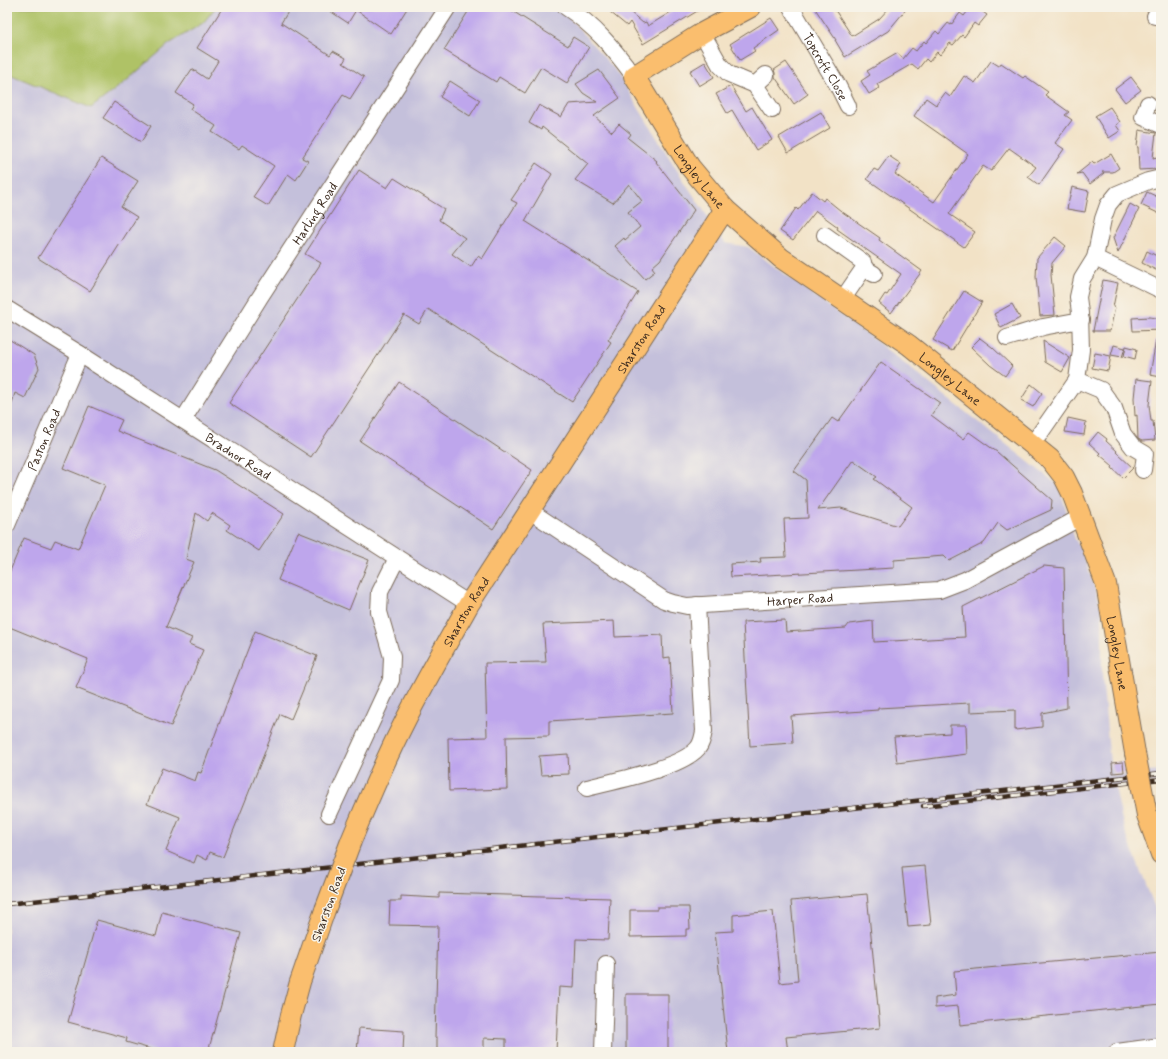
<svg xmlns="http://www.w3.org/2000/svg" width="1168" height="1059" viewBox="0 0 1168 1059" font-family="Mynerve,sans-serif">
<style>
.industrial{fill:#c4c0db}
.green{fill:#afc266;stroke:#757642}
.building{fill:#bea6ec;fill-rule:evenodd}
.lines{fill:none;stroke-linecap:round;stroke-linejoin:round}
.minor-casing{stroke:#7b6a59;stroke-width:18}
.major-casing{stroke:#7b6a59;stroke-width:22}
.minor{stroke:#fff;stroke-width:16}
.major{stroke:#fabe6e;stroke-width:20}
.rail-casing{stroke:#3b2a1e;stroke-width:4.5}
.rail{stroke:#f7f3e8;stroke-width:3;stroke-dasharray:9;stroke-linecap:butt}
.major-bridge-casing{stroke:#7b6a59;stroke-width:22;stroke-linecap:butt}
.major-bridge{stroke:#fabe6e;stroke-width:20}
.labels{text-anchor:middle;stroke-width:3;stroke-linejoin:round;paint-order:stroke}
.street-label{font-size:13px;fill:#3b2a1e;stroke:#f7f3e8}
</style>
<rect width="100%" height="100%" fill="#f7f3e8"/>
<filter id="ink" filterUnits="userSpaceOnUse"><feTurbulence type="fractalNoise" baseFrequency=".025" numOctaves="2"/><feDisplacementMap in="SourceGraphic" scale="8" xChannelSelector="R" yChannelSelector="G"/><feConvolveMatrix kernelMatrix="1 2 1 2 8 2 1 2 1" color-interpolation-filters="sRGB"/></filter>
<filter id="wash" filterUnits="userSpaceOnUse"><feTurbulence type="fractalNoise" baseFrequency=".012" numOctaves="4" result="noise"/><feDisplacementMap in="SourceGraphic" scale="16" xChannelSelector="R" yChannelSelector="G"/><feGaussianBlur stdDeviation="0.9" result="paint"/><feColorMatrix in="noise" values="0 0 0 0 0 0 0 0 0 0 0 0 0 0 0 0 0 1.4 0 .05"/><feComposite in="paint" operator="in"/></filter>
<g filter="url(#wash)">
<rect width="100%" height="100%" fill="#f2e2c6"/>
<!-- industrial -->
<path class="industrial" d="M216 7H554L567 15 616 71 673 164 725 243 748 247 872 338 1059 486 1075 539 1081 550 1102 607V674L1110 764 1113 775 1161 771V782L1115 787 1124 829 1161 923V1052H7V73L91 108 125 82 169 44 203 23Z"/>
<!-- green -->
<path class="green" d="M7 7H216L203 23 169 44 125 82 91 108 7 73Z"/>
<g id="blocks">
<!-- building -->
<path class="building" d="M223 7H291L281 23 330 55 333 51 346 58 343 63 364 77 350 99 343 95 302 158 308 161 296 180 288 174 268 206 253 197 274 166 242 145 239 149 212 132 216 126 190 109 193 104 176 93 192 69 207 79 218 61 197 48Z
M324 7H408L391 34 356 10 348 23Z
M471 7H506L568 46 573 37 589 47 567 83 541 67 525 93 499 77 496 82 444 50Z
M604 7H624L643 23 646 22 648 26 679 7H704L643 44 630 22 627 26Z
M814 7H833L852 36 879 19 890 7H908L888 31 845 57 835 40H836Z
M971 7H976L987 15 978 26 974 23 964 37 962 35 953 45 950 43 940 55 937 52 929 62 926 59 918 69 912 64 877 84 879 88 869 94 861 81 870 75 867 71 898 53 903 59 912 48 916 51 924 41 926 43 936 31 939 34 948 23 951 25 960 13 964 16Z
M771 18 779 30 753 48 755 51 740 60 730 44Z
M991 61 999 66 1001 63 1023 78 1025 76 1048 92 1045 95 1069 112 1065 115 1072 120 1055 143 1064 149 1039 185 1028 177 1036 167 1009 148 991 171 983 166 949 214 975 232 964 247 867 179 874 169 878 171 889 156 901 164 895 174 934 202 968 154 914 116 926 98 936 105 945 93 950 97 964 76 975 83Z
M705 62 714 77 699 86 690 71Z
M786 62 808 94 794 104 775 77V73L774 70Z
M599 70 620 98 594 116 612 132 619 124 631 134 628 138 657 161 656 162 694 210 660 260 652 267 655 271 645 279 615 246 624 238 625 240 640 227 628 212 642 201 629 184 613 203 575 180 588 164 542 127 541 130 529 123 539 105 561 117 569 104 597 102 583 93 576 84Z
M1131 77 1141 90 1125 102 1115 89Z
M450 81 480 100 470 116 440 97Z
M731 86 746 111 752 107 772 140 756 150 732 110 727 113 716 94Z
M114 102 151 126 141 142 103 118Z
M1110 107 1120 122 1116 125 1120 131 1109 138 1095 116Z
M821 112 830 128 788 153 779 137Z
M1139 130 1156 133 1153 158 1157 157 1158 169 1139 170 1138 147H1137Z
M1111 154 1119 168 1113 172H1102L1104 173 1090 184 1082 173 1077 174 1092 162 1094 164Z
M101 158 138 181 121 207 137 217 90 291 38 258Z
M536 163 552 174 525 221 638 292 608 340 611 342 572 402 428 309 419 324 404 315 311 457 229 403 321 263 305 254 359 170 387 188 394 178 444 209 439 220 465 238 452 254 471 267 478 256 482 259 517 203 511 200Z
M1072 187 1089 191 1085 212 1067 209Z
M812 192 823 201 825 198 841 211 880 238 879 240 922 271 891 313 879 303 885 294 887 295 901 274 837 229 838 227 816 211 793 240 780 231 796 208 798 210Z
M1147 192 1160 198V214L1141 205Z
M1130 204 1139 209 1118 253 1113 238Z
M1055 237 1066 246 1052 263 1051 275 1055 315 1040 316 1036 277 1037 258Z
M1147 251 1161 258V265L1158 271 1142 263Z
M1103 280 1118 283 1113 307H1115L1110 331H1093Z
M964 291 982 302 952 351 933 340Z
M1012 304 1020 318 1001 328 994 314Z
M1150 317 1161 319V330L1133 331 1132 318Z
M7 338 34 355 39 368 25 398 15 393 9 413 7 412Z
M980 338 992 347 1012 366 1005 376 990 365 971 347Z
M1156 340H1161V377L1150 375Z
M1043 341 1070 358 1062 372 1045 362Z
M1114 345 1125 348 1122 357 1111 355Z
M1126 346 1137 349 1135 359 1124 356Z
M1095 353 1111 356 1108 371 1092 368Z
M881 362 940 403 931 415 963 439 969 432 997 452 1052 500 1051 510 1007 530 998 523 984 543 949 561 944 556 894 560V568L731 577 730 564 761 562 760 558 786 557 784 519 808 518 806 480 794 471 832 418 838 422ZM853 460 877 477 874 479 912 507 898 526 841 508 818 510Z
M1136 379 1152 381 1149 405 1151 421H1153L1155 440 1142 441 1138 439 1137 415 1135 416 1134 398Z
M399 382 532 470 493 529 360 441Z
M1031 384 1042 393 1033 407 1021 400Z
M89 406 122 420 117 431 215 470 284 514 259 551 227 530 230 525 212 513 207 521 196 513 186 559 194 562 166 627 192 638 189 644 203 650 171 726 76 688 88 659 7 626V578L24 538 51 548 55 540 78 549 105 485 63 468Z
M1068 418 1086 422 1084 435 1065 432Z
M1098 432 1107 439 1106 441 1117 451 1116 452 1133 468 1123 478 1112 468 1113 466 1099 454 1100 453 1089 443Z
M298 532 369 560 349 610 278 580Z
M1044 566 1064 568 1067 708 1042 713V727L1015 730V710L970 712V703L878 708V710L791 716 793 743 750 746 743 622 785 620 786 632 846 628 849 624 873 621 874 642 965 637 963 607Z
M614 621 615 637 662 635 663 658 670 657 673 713 549 721V736L506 737 507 789 449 791 448 738 487 737 485 663 546 662 543 624Z
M255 631 317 656 291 719 280 714 223 857 210 852 207 860 197 855 194 863 166 851 180 817 147 804 162 768 195 781 198 772 201 773 228 700Z
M950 725H966L967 754 897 763 894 737 950 733Z
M568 754 569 774 541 775 539 756Z
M1123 762 1124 772 1113 773 1112 763Z
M925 866 931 925 908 927 902 868Z
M439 893 610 898 608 940 576 939 574 988 559 987 556 1052H506V1039L484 1038V1052H437V1037L435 1038 438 926 389 925 390 901H401V896L439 898Z
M867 894 880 1028 786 1037 788 1052H728L715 932 733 931V915L773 911 780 983 798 981 791 901Z
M657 907H689L690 929H686V936L630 937V910H657Z
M162 912 241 933 208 1052H161L126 1042 127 1038 68 1022 97 920 156 936Z
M1161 952V1004L960 1025 958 1006 935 1008V998L956 995 954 971Z
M626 994H668V1052H626Z
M359 1028 404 1031 403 1052H357Z"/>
</g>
</g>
<g filter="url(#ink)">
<use href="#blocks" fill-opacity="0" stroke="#7b6a59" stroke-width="1"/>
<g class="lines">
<!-- minor casing -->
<g class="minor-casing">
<g id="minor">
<path d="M566 7C595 26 613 48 634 76"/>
<path id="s1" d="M791 7 838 86 848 106"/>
<path d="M1155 16 1161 12"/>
<path d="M702 33 720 65 729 74 755 85 772 110"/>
<path d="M755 85 766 75"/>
<path d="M1148 104 1143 117 1161 125"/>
<path d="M825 235 863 262 864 268"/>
<path d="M1095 258 1161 290"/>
<path d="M842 300 864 268 874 274"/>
<path id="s2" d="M7 309 80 354 469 604"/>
<path d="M1007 338 1043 327 1081 320"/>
<path d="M1077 380 1101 390 1114 408 1123 434 1133 447 1145 454 1143 470"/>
<path id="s3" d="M183 420 260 297 448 7"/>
<path d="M1032 445 1077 380 1081 350 1080 313 1078 297 1082 279 1095 258 1103 219 1108 205 1117 194 1148 181 1161 178"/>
<path id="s4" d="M530 511 664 600 673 603 687 606 939 590 965 580 1081 517"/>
<path id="s5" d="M7 525 80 354"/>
<path d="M587 788C614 781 681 768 698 748 702 743 703 737 704 731L697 605"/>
<path d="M329 814 391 680 392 657 379 612 380 592 397 558"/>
<path d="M603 1052 606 964"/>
<path d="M1117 1052 1161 1046"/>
</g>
</g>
<!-- major casing -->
<g class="major-casing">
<g id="major">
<path id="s6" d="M751 7 702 33 634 76 690 167 725 209 781 258 909 345 1050 459 1064 477 1072 493 1106 584 1135 753"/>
<path d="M1147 815 1161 854"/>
<path id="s7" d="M351 841C367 803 383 764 402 727 423 685 446 645 469 604L725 209"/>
<path d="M283 1052 291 1015 300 982 325 910"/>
</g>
</g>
<!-- minor -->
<use href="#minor" class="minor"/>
<!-- major -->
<use href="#major" class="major"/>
<!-- rail casing -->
<g class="rail-casing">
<path id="rail" d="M923 806 1161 779
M7 904 1161 773"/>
</g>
<!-- rail -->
<use href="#rail" class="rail"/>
<!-- major-bridge casing -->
<g class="major-bridge-casing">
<path id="major-bridge" d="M1135 753 1147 815
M325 910 351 841"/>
</g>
<!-- major-bridge -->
<use href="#major-bridge" class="major-bridge"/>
</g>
</g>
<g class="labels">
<!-- street labels -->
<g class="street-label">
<text dy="5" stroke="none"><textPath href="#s1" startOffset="69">Topcroft Close</textPath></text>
<text dy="5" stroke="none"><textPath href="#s6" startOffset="256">Longley Lane</textPath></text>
<text dy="5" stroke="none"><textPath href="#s3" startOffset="245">Harling Road</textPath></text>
<text dy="5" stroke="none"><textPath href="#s7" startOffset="581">Sharston Road</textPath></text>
<text dy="5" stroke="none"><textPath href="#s6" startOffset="580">Longley Lane</textPath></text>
<text dy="5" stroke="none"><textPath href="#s5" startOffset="93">Paston Road</textPath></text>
<text dy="5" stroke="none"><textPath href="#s2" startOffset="274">Bradnor Road</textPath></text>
<text dy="5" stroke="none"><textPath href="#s4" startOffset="298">Harper Road</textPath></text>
<text dy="5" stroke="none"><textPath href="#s7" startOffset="257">Sharston Road</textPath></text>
<text dy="5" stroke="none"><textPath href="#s6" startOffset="916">Longley Lane</textPath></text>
<text transform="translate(328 904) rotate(-70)" y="5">Sharston Road</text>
</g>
</g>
<!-- margin -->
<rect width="1168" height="1059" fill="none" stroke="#f7f3e8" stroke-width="24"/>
</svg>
